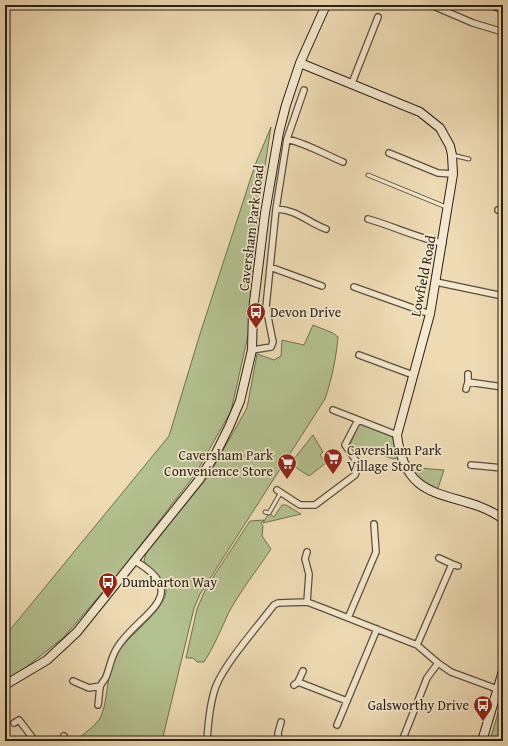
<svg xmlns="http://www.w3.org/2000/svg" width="508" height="746" viewBox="0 0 508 746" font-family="'Gentium Book Plus',serif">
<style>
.green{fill:#b4c190;stroke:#6e7053}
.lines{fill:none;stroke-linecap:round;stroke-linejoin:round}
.lane-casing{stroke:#5a4e3e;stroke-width:5}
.street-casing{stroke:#5a4e3e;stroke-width:8}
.secondary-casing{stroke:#281f16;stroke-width:10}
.primary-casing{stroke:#281f16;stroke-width:11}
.lane{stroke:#f4e8ce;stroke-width:3}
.street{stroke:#f4e8ce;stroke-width:5.5}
.secondary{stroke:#f4e8ce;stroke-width:8}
.primary{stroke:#e7be7a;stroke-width:9}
.labels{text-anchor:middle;stroke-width:3.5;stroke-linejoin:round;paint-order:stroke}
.street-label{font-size:14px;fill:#281f16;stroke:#f4e8ce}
.poi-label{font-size:14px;fill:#281f16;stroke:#f4e8ce;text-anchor:start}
</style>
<rect width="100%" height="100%" fill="#eedbb4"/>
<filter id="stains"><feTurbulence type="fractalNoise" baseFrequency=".005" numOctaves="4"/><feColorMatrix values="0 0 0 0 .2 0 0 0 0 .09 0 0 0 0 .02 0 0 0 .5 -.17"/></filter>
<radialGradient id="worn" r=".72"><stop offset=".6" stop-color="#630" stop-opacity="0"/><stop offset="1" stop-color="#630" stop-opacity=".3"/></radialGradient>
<!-- green -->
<path class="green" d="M271 127 259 204 249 331 231 411 196 473 120 572 63 638 20 672 5 680V636L169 436 200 334 255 165Z
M313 325 333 333 338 337C336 359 332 378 325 399L200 594 194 608 162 741H83L80 737C86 732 98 724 101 716 109 698 106 670 116 654 127 637 164 611 166 592 167 578 151 572 144 561L146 553 209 475 247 408 257 354 274 360 281 356 282 340 304 345Z
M363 422 397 435 402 457 393 459 361 447 354 454 349 447 358 426Z
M313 435 323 452 320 455 326 463 309 476 290 464Z
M406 467 444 470 436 494Z
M282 505H286L301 514 263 523 269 513 274 517Z
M264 520 261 523 263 526 262 536 271 549C257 570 241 590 229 612 221 629 214 647 204 662H197L193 658H186L197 609 206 588 250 521Z
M503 695V741H490Z"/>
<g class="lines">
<!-- lane casing -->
<g class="lane-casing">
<path id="lane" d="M452 155 469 159
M368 175 446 207
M265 512 269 513 281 492"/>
</g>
<!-- street casing -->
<g class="street-casing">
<path id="street" d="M431 5 473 23 503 32
M352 83 378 17
M287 139C308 144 324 154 343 162
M389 153 438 173 453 174
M276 209C298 210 307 222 326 229
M498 210 503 211
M368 219C393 226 417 238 443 243
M270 267 322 286
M436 282 503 296
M354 287 430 314
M252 350 271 347 273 342 266 307 276 209 287 139 304 90
M359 355 413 375
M468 374V382L503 387
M466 389 468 382
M333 410 397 435
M471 465 503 468
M277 490 300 505H315L355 475 359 465 345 445 358 420
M307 552 305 559 309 574 307 602
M452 564 458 566
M348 618 376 552 374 524
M417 645 452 564 439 558
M73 681 89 688 100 686
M298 682 303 671
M294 685 298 682 347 701
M98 705C99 700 99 693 100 687 101 683 105 680 106 677 110 667 111 657 117 648 136 615 195 596 135 561
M14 723 19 720 35 741
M337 725 377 629
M61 741 64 736
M207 741C208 724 210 702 216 686 226 662 257 627 274 605L278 603 307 602 323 608 417 645 438 663 451 672 497 689
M279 741 278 733 281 722
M402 741 427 678 438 663"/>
</g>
<!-- secondary casing -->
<g class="secondary-casing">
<path id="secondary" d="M300 63 420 112 440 128 450 146 452 155 453 174 430 314 397 435C406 510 459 487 503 519
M5 685 47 660 77 632 199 480 216 453 229 427 240 401 252 350 253 310 265 213 279 132 286 105 300 63 326 5
M482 741 503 671"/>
</g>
<!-- primary casing -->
<g class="primary-casing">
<path id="primary" d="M495 5 503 8"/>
</g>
<!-- lane -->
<use href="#lane" class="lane"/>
<!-- street -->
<use href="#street" class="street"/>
<!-- secondary -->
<use href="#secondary" class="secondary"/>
<!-- primary -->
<use href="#primary" class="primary"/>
</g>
<!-- icons -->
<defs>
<g id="bus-pin" transform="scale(1)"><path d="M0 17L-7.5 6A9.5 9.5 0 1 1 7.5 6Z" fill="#8f2418" stroke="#f4e8ce"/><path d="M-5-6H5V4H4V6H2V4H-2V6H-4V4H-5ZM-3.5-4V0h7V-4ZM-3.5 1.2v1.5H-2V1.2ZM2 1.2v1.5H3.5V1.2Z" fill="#fff"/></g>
<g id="supermarket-pin" transform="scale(1)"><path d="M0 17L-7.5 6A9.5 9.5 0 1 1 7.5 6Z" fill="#8f2418" stroke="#f4e8ce"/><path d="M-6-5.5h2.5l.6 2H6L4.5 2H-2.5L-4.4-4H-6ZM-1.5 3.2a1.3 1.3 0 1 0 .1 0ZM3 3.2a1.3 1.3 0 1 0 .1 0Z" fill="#fff"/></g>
</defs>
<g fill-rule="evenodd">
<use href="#bus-pin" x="256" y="312"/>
<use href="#supermarket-pin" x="333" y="458"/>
<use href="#supermarket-pin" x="287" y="463"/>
<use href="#bus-pin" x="108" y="582"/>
<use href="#bus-pin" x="483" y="705"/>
</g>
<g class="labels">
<!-- street labels -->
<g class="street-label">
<text transform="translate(251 228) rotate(-83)" y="5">Caversham Park Road</text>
<text transform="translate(423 276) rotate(-79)" y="5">Lowfield Road</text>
</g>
<!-- poi labels -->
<g class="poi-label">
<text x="270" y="317">Devon Drive</text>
<text x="347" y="455">Caversham Park<tspan x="347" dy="16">Village Store</tspan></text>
<text x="273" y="460" text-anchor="end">Caversham Park<tspan x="273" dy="16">Convenience Store</tspan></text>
<text x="122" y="587">Dumbarton Way</text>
<text x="469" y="710" text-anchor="end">Galsworthy Drive</text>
</g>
</g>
<!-- margin -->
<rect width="508" height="746" fill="none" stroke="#eedbb4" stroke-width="20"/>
<rect x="6" y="6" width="496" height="734" fill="none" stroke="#281f16" stroke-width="2"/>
<rect x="10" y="10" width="488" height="726" fill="none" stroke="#281f16"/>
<rect width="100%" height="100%" filter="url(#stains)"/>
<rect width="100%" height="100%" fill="url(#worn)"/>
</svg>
